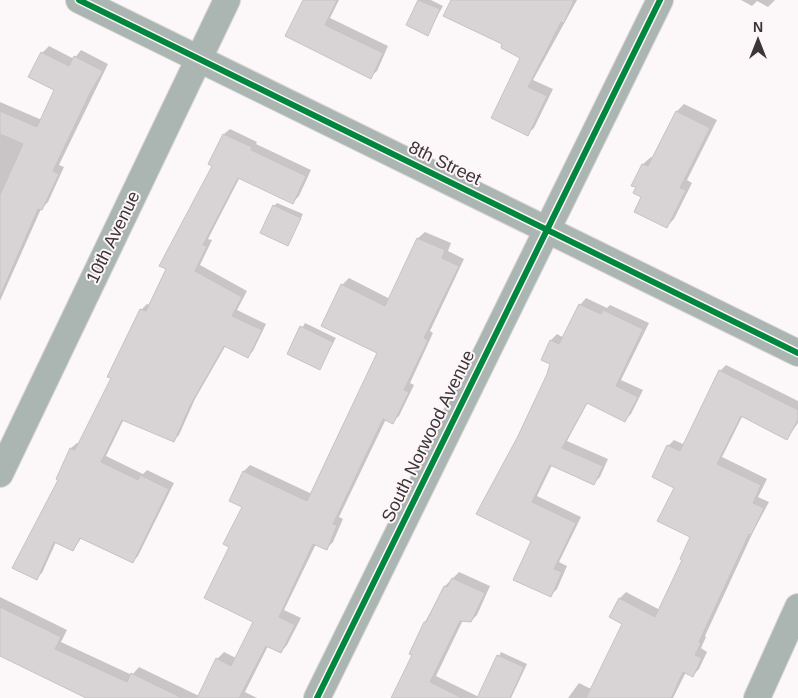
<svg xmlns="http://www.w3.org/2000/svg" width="798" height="698" viewBox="0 0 798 698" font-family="Helvetica,sans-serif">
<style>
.shadow{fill:#0003}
.building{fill:#d8d4d6;stroke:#c6c3c4}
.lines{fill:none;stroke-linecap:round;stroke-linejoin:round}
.minor-casing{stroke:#d8d5d6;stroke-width:28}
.minor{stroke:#abb5b1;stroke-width:26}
.cycleway-casing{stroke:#fef5f9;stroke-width:9}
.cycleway{stroke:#00873e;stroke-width:6}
.labels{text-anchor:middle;stroke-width:4;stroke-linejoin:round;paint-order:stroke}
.street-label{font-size:18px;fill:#3a3638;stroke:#fef5f9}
</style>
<rect width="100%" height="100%" fill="#fcf7f9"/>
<!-- shadow -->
<path class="shadow" d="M304 0H339L330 18 388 46 377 71 370 77 286 36Z
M420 0H431L443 6 427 34 408 24Z
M452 0H577L533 80 553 89 534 128 527 134 521 57Z
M741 0H775L768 7 757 1 752 6Z
M49 46 74 59 81 50 108 64 59 165 64 167 48 202 41 209 0 301V102L42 120 56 89 42 53Z
M684 104 717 120 687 180 692 183 674 219 667 226 638 187 633 185 643 164 651 157 654 158 677 111Z
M230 129 257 142 256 144 311 170 299 196 293 202 240 177 208 239 212 240 200 265 247 291 237 310 266 324 253 351 248 356 226 345 195 399 179 435 173 441 124 419 106 456 143 474 147 470 174 483 138 556 132 562 82 537 73 550 56 542 42 573 36 578 59 479 57 478 71 448 77 443 79 444 112 378 141 310 147 304 150 305 213 165 210 163 224 134Z
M277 203 303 214 288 244 274 206Z
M425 232 451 243 448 251 464 259 430 331 433 333 410 383 414 385 399 416 392 422 386 419 339 517 343 519 333 542 326 549 316 544 284 610 301 618 287 645 281 652 268 646 245 692 257 698H89L0 654V597L67 630 61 642 132 675 139 667 199 696 217 659 224 652 236 658 254 622 231 546 244 506 230 500 244 471 250 465 312 494 379 352 342 285 349 278 390 299 418 238Z
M586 298 607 308 610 305 649 323 621 380 643 390 631 414 625 420 588 402 567 441 608 459 600 477 594 483 552 465 537 496 581 517 559 562 567 566 557 589 551 595 532 541 519 436 548 374 551 363 542 359 551 340 557 334 564 338 580 305Z
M305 323 336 338 319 368 288 353Z
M726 365 798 401V423L787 438 743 415 722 457 767 479 758 497 769 502 753 532 705 636 706 637 701 648 707 652 699 669 693 675 686 672 673 698H568L579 683 591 689 624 623 620 598 626 592 660 610 692 537 675 487 668 446 674 440 685 445 720 371Z
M459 572 490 586 477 615 471 621 463 620 436 676 479 697 501 652 527 664 511 698H392L413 655 425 622 445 586Z"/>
<!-- building -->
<path class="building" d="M303 0H337L325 25 383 53 371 79 285 36Z
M418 0 440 9 428 36 406 25Z
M451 0H574L564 23 561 22 528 87 547 96 528 136 491 118 520 58 501 48 502 44 443 16Z
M41 52 69 66 74 56 103 71 90 93 53 171 59 174 42 210 38 209 0 296V195L23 144 0 134V111L37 127 54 90 28 77Z
M676 111 710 128 680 188 686 190 667 228 634 212 641 197 633 193 636 187 631 186 642 164 648 166Z
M223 134 252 147 251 150 306 176 293 204 238 178 203 245 207 246 195 271 242 297 232 316 262 330 248 358 224 346 190 406 174 442 122 420 101 462 138 480 140 475 169 489 133 563 80 538 73 551 54 542 37 580 12 568 58 480 56 479 70 448 75 450 111 378 107 377 140 309 146 311 166 269 159 266 212 166 208 164Z
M273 205 301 218 288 246 260 233Z
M417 238 445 250 442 258 459 266 424 338 428 340 404 390 409 392 393 424 383 419 333 524 337 525 327 550 313 544 279 617 295 625 281 653 266 646 239 698H197L216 658 231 666 253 622 204 598 229 547 223 544 242 507 229 501 243 471 307 501 377 353 321 326 341 284 385 306Z
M579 304 601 314 603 310 643 329 616 386 638 397 625 422 587 403 562 448 603 466 594 485 550 465 532 502 576 523 554 569 562 572 551 597 513 580 531 541 476 514 518 436 547 374 550 364 541 360 550 340 559 344Z
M300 326 333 342 320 370 287 354Z
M719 370 798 410V420L787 440 741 416 717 464 761 485 753 503 764 508 751 535 749 534 699 642 701 643 695 655 702 658 693 677 683 672 671 698H586L622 624 609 617 619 598 655 617 682 560 680 559 690 537 657 521 674 488 652 477 667 445 680 451Z
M452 578 485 593 471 622 460 621 430 682 462 698H391L412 655 409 654 424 622H426L444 586 447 587Z
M0 607 61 637 55 649 127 682 131 673 182 698H86L0 656Z
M497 655 524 667 510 698H477Z"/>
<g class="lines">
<!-- minor casing -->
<g class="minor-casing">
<path id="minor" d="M79 0 798 353
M0 474 227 0
M317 698 660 0
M757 698 798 607"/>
</g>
<!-- minor -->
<use href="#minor" class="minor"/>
<!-- cycleway casing -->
<g class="cycleway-casing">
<path id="cycleway" d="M79 0 798 353
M317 698 660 0"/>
</g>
<!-- cycleway -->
<use href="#cycleway" class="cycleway"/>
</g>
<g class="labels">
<!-- street labels -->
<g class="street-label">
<text transform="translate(445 163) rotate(26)" y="6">8th Street</text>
<text transform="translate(113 237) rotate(-64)" y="6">10th Avenue</text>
<text transform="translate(428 436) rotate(-64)" y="6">South Norwood Avenue</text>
</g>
</g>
<!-- north arrow -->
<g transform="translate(758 40)" stroke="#fef5f9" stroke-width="4" paint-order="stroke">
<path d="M0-4L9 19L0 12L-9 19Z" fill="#3a3638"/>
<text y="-8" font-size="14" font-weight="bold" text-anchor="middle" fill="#3a3638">N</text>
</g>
</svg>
